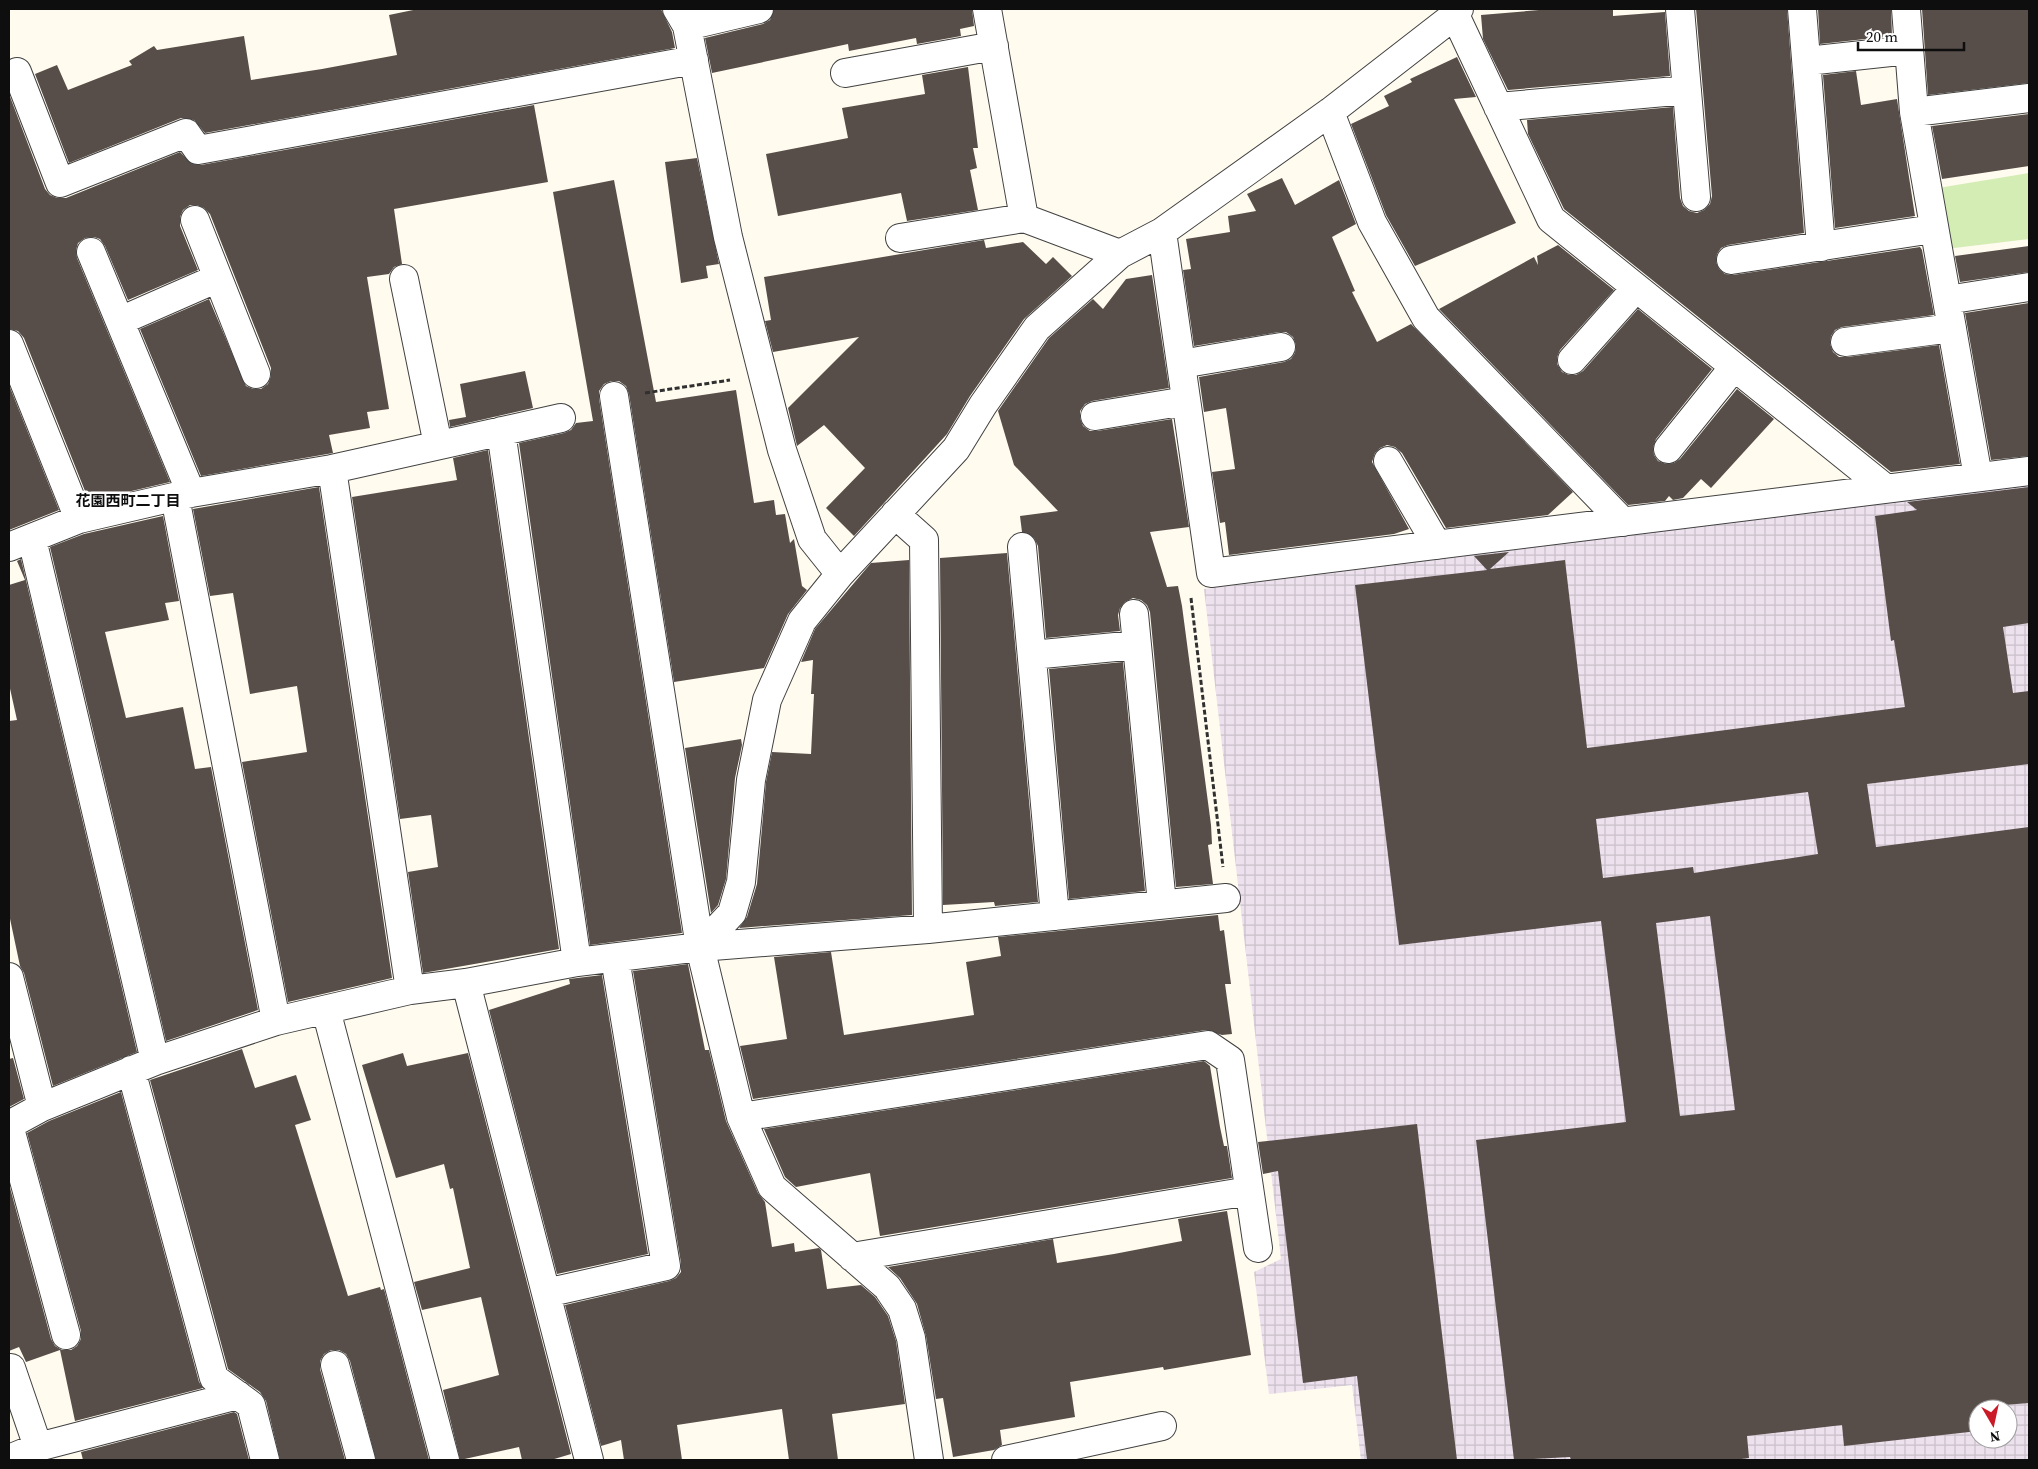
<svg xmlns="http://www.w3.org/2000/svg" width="2038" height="1469" viewBox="0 0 2038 1469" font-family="'Source Serif 4','Noto Sans JP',serif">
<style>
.industrial{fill:url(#industrial-grid);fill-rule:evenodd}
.grass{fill:#d4edb5}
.building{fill:#584e49;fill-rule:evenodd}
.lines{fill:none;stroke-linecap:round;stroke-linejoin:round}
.minor-casing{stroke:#414141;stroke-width:30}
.path{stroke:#303030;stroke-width:3;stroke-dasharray:5 2.5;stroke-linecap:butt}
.minor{stroke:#fff;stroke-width:28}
.labels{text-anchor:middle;stroke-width:5;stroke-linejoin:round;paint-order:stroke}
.neighbourhood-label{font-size:15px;font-weight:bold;fill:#0e0e0e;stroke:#fff}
</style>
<defs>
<pattern id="industrial-grid" width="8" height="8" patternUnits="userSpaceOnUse" patternTransform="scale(1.25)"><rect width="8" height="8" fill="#ece1ed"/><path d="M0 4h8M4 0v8" fill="none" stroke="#c9c0ca"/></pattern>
</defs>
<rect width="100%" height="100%" fill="#fffbef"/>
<!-- industrial -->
<path class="industrial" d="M2029 485V1460H1361L1352 1385 1269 1394 1254 1272 1281 1259 1204 589ZM1978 1409H2008V1439H1978Z"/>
<!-- grass -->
<path class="grass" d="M2029 173V239L1946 249 1938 188Z"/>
<!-- building -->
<path class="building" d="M418 9H661L672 32 675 48 205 133 194 120 181 118 69 163 35 74 57 65 68 90 132 65 129 61 154 46 157 50 244 36 251 80 322 69 397 55 389 15Z
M774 9H972L974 26 960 29 961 36 917 44 916 38 849 51 848 44 712 73 705 38 763 24 770 20Z
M1551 9H1613V16L1665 12 1670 76 1508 90 1483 39 1481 15Z
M1696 9H1787L1804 233 1728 245 1721 248 1717 254 1716 262 1719 269 1725 274 1733 275 1920 247 1922 250 1934 315 1842 327 1835 330 1831 336 1830 344 1833 352 1839 357H1847L1939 345 1960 464 1891 472 1564 209 1528 134 1527 120 1673 107 1680 198 1683 206 1689 211 1697 213 1704 210 1710 204 1712 196Z
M1818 9H1891L1892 36 1820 44Z
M1922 9H2029V83L1928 95Z
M1457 57 1476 97 1454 99 1516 223 1415 266 1386 215 1351 124 1389 106 1384 96 1412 82 1410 79Z
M968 67 978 148H973L977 168 970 170 978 210 907 221 901 193 778 216 766 154 848 138 842 108 925 94 922 75Z
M1856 71 1861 105 1897 99 1915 216 1835 228 1823 75Z
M9 94 45 189 50 195 57 198H66L180 152 192 164 201 165 534 105 548 182 394 209 402 264 394 267 389 274 367 277 389 409 367 412 370 428 329 435 333 453 201 476 140 329 209 299 246 386 253 389H261L268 384 271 376V368L210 214 204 208 197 205H190L183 210 180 217V226L198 270 128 300 105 246 100 239 94 237 85 238 78 243 76 250 77 258 170 482 89 501 24 338 18 331 9 329Z
M2029 114V166L1942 179 1932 126Z
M697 158 719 264 706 266 708 278 681 283 665 162Z
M1282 178 1295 205 1339 180 1356 224 1332 237 1355 291 1352 292 1377 342 1411 324 1573 492 1548 515 1446 528 1402 453 1395 447 1387 445 1380 448 1375 453 1372 462 1409 529 1394 534 1229 555 1225 522 1220 523 1212 472 1235 469 1226 408 1204 412 1199 377 1284 362 1291 359 1295 353 1296 345 1293 337 1286 332H1279L1194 346 1183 270 1191 269 1186 239 1230 232 1228 216 1256 211 1247 194Z
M614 180 656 402 736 390 754 503 774 500 776 515 785 514 790 543 794 539 802 586 807 590 788 614 764 668 674 682 629 394 626 386 619 381H611L604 384 599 391V398L682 933 590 945 519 443 564 433 571 430 576 423 593 421 553 192Z
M984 240 986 248 1023 242 1046 264 1053 257 1072 276 1024 319 970 396 947 434 854 536 826 508 865 468 824 425 797 446 788 408 859 337 773 352 765 321 771 320 764 277Z
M1558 245 1614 290 1560 350 1557 357V364L1562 372 1569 375H1576L1583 371 1638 309 1712 369 1656 439 1653 447 1654 455 1658 461 1666 464 1674 463 1680 459 1737 389 1774 419 1711 488 1701 479 1683 498 1673 500 1669 496 1665 501 1628 505 1439 309 1534 257 1538 265 1537 256Z
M2029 246V272L1960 282 1955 256Z
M1152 275 1169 388 1092 401 1085 404 1080 411V418L1083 426 1090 431H1097L1172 419 1189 527 1150 532 1167 587 1178 586 1182 606 1211 825 1212 844 1208 845 1213 884 1176 887 1150 612 1147 605 1141 600 1133 598 1125 602 1120 608 1118 615 1120 631 1046 638 1038 546 1034 538 1022 532 1020 516 1058 511 1014 465 998 411 1049 338 1093 299 1103 309 1126 279Z
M2029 303V456L1991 460 1965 313Z
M525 371 533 408 450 427 449 420 466 417 460 384Z
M9 385 59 510 9 530Z
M488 450 559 949 423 973 408 872 438 867 431 815 400 819 352 497 457 480 453 458Z
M319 487 392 978 288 1002 242 762 307 752 297 686 250 694 233 593 210 596 193 509Z
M2029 487V623L2003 627 2013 693 2029 691V764L1867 784 1876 847 2029 827V1403L2004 1405 2005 1409H1978V1431L1844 1446 1842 1425 1747 1436 1749 1458 1734 1460H1571L1570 1457 1514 1460 1476 1140 1626 1122 1601 921 1399 945 1355 585 1487 570 1474 556 1509 552 1490 569 1565 560 1587 748 1905 707 1894 640 1891 641 1875 516 1917 510 1907 502ZM1808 792 1818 854 1694 873 1693 867 1603 878 1596 819ZM1710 916 1735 1110 1680 1116 1656 923Z
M163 516 179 601 165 603 169 620 105 632 126 718 183 707 195 769 211 767 258 1010 166 1041 50 547 84 534Z
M1007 553 1038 902 995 906 994 902 943 905 940 558Z
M21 559 137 1052 53 1086 24 973 20 966 9 914V721L17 720 9 684V585L25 580 17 561Z
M909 560 912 915 739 928 747 917 757 884 766 782 772 752 811 754 814 694H811L813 660 801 662 815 629 871 563Z
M1123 662 1145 891 1069 899 1049 669Z
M741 739 742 745 735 778 726 879 718 905 711 913 685 748Z
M1218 915 1220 931 1224 930 1231 984H1225L1232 1034 1222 1035 1206 1030 753 1099 740 1046 787 1039 774 957 831 952 844 1035 974 1015 966 962 1001 956 998 937Z
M688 964 705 1050H709L726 1121 758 1193 765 1202 772 1247 794 1243 795 1252 819 1248 821 1250 827 1289 861 1285 875 1297 888 1316 896 1341 905 1404 832 1414 838 1460H789L782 1409 677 1425 682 1460H624L621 1440 601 1446 565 1305 669 1281 676 1278 681 1272V1263L633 971Z
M602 975 648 1254 557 1274 489 1010 570 984 569 979Z
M242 1049 255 1088 296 1075 311 1120 295 1125 348 1296 380 1287 381 1290 384 1289 429 1460H376L350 1361 346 1354 339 1350H331L324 1354 320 1361V1369L345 1460H280L266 1401 260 1392 228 1369 150 1080Z
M403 1053 407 1066 468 1053 571 1454 551 1460H522L519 1447 460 1460 443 1390 499 1375 481 1297 422 1310 414 1282 470 1268 453 1188 450 1189 444 1164 396 1178 362 1065Z
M13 1058 24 1099 9 1107V1059Z
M1204 1061 1210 1066 1220 1127 1224 1146H1227L1232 1178 880 1236 870 1173 796 1187 785 1177 764 1129Z
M121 1092 199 1382 203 1388 75 1421 60 1350 26 1362 19 1347 9 1351V1184L51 1339 55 1346 62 1350H71L77 1346 81 1339V1331L27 1133 49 1121Z
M1417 1124 1457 1460H1367L1357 1376 1303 1383 1278 1171 1263 1174 1258 1142Z
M1227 1211 1251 1355 1164 1370 1163 1367 1070 1382 1075 1417 1000 1430 1002 1445 994 1450 953 1457 943 1398 936 1399 926 1336 917 1304 900 1278 888 1267 1053 1239 1057 1263 1114 1254 1182 1241 1178 1219Z
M234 1412 237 1414 249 1460H83L81 1452Z"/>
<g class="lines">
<!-- minor casing -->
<g class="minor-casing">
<path id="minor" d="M677 9 687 26 728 237 782 450 812 539 840 574
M987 9 1024 218 1120 254
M1680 9 1696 197
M1802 9 1821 247
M1906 9 1914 112 1978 477
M1455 15 1551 219 1885 488
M687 26 759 9
M1807 61 1909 50
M17 72 60 183 186 133 198 150 694 60
M845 73 994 46
M1498 107 1687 90
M1330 112 1372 222 1426 318 1623 522
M1914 112 2029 98
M195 220 256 374
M1162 232 1211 573 2029 471
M900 238 1024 218
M91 252 191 493
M1731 260 1933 229
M404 279 438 445
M1947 300 2029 287
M120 321 218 278
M1845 342 1952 328
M9 344 79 519
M1572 360 1636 288
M1181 364 1281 347
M614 396 700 947 741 1117 772 1187 887 1287 902 1309 911 1338 929 1460
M1095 416 1186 401
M501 431 577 962
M1668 449 1734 367
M1388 461 1437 545
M332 469 561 418
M175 497 276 1021
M895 514 924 540 928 929
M32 539 155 1061
M9 547 79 519 191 493 332 469 410 990
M1022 547 1055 916
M1134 614 1162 904
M1032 655 1136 645
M700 947 732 913 741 882 751 780 767 700 802 621 840 574 956 449 983 405 1037 328 1120 254 1162 232 1330 112 1455 15 1459 9
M9 977 42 1107
M466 983 589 1460
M326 1010 445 1460
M131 1070 214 1378 251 1405 265 1460
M741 1117 1208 1045 1230 1060 1258 1248
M9 1125 42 1107 155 1061 276 1021 410 990 466 983 577 962 700 947 928 929 1226 898
M9 1125 66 1335
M852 1257 1249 1191
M546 1293 666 1266 615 958
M335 1365 361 1460
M9 1368H11L38 1447 238 1395
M9 1459 38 1447
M1006 1460 1162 1426"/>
</g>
<!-- path -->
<path class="path" d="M645 393 730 380
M1191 598 1223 867"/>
<!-- minor -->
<use href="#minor" class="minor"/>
</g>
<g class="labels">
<!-- neighbourhood labels -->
<g class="neighbourhood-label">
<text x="128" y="506">花園西町二丁目</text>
</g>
</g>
<!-- border -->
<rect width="2038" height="1469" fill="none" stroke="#0e0e0e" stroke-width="20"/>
<!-- north arrow -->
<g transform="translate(1993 1424) rotate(171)"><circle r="24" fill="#ffffff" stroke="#9f9f9f"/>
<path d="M0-4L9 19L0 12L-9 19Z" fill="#ca1a28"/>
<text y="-8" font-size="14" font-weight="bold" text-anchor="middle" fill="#0e0e0e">N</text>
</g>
<!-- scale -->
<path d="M1858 42v8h106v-8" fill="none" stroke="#0e0e0e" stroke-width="2.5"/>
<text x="1866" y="42" font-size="15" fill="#0e0e0e" stroke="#ffffff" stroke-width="4" paint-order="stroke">20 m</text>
</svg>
